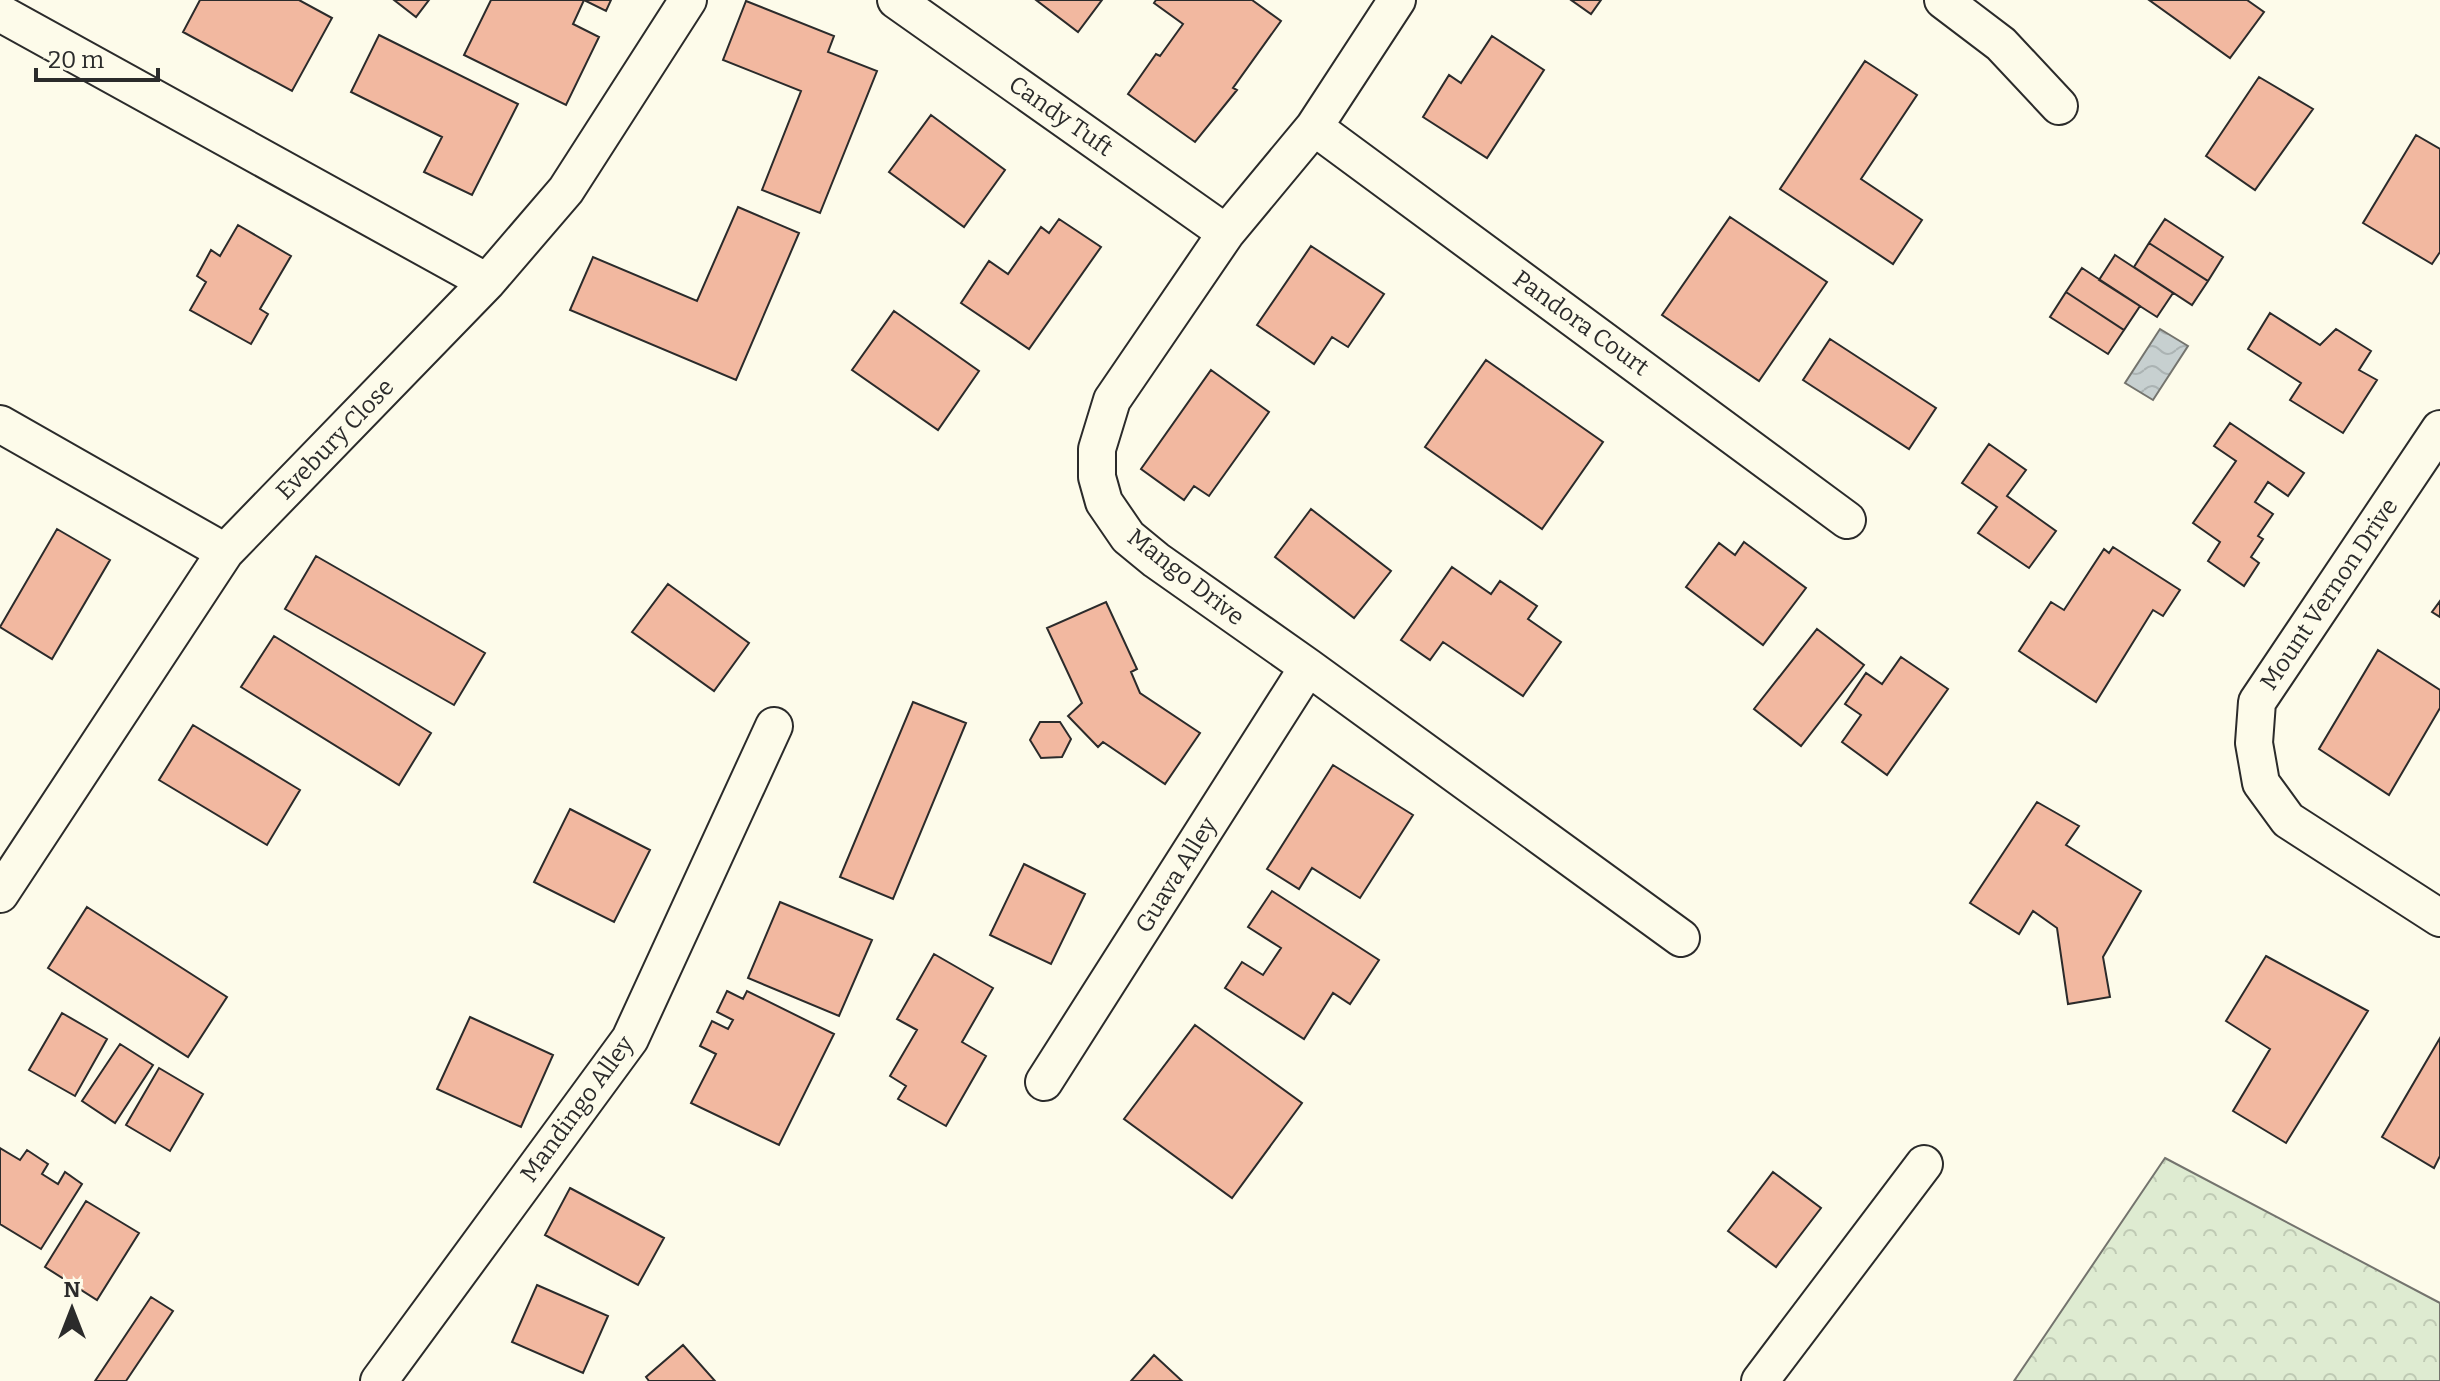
<svg xmlns="http://www.w3.org/2000/svg" width="2440" height="1381" viewBox="0 0 2440 1381" font-family="Bitter,serif">
<style>
.forest{fill:url(#forest-crowns);stroke:#74746e;stroke-width:2}
.water{fill:url(#water-waves);stroke:#74746e;stroke-width:2}
.building{fill:#f2b8a0;stroke:#2b2b2b;stroke-width:2}
.lines{fill:none;stroke-linecap:round;stroke-linejoin:round}
.street-casing{stroke:#2b2b2b;stroke-width:40}
.street{stroke:#fdfbea;stroke-width:36}
.labels{text-anchor:middle;stroke-width:6;stroke-linejoin:round;paint-order:stroke}
.street-label{font-size:24px;fill:#2b2b2b;stroke:#fdfbea}
</style>
<defs>
<pattern id="forest-crowns" width="20" height="18" patternUnits="userSpaceOnUse" patternTransform="scale(2)"><rect width="20" height="18" fill="#deebd1"/><path d="M2 6a3 3 0 1 1 6 0M12 15a3 3 0 1 1 6 0" fill="none" stroke="#bfcab4"/></pattern>
<pattern id="water-waves" width="16" height="10" patternUnits="userSpaceOnUse" patternTransform="scale(2)"><rect width="16" height="10" fill="#c7d0d0"/><path d="M0 5q4-4 8 0t8 0" fill="none" stroke="#abb3b3"/></pattern>
</defs>
<rect width="100%" height="100%" fill="#fdfbea"/>
<!-- forest -->
<path class="forest" d="M2165 1158 2440 1303V1381H2014Z"/>
<!-- water -->
<path class="water" d="M2160 329 2188 346 2153 400 2125 383Z"/>
<!-- building -->
<path class="building" d="M200 0H299L332 18 292 91 183 32Z
M394 0H429L416 17Z
M491 0H611L606 11 584 0 573 24 599 37 566 105 464 55Z
M1036 0H1102L1078 32Z
M1156 0H1252L1281 21 1233 88 1237 90 1195 142 1128 94 1156 54 1160 56 1183 24 1154 3Z
M1571 0H1601L1591 14Z
M2149 0H2247L2264 12 2230 58Z
M746 1 834 36 828 52 877 71 820 213 762 190 801 91 723 60Z
M379 35 518 104 472 195 424 172 442 137 351 92Z
M1492 36 1544 70 1487 158 1423 117 1449 75 1461 83Z
M1865 61 1917 95 1861 179 1922 220 1893 264 1780 189Z
M2259 77 2313 109 2255 190 2206 156Z
M931 115 1005 170 964 227 889 172Z
M2416 135 2440 149V252L2432 264 2363 223Z
M738 207 799 233 736 380 570 310 593 257 697 301Z
M1730 217 1827 282 1759 381 1662 315Z
M1059 219 1101 247 1029 349 961 303 989 261 1008 274 1041 227 1049 233Z
M2165 219 2223 257 2208 281 2149 243Z
M238 225 291 256 260 309 268 314 251 344 190 310 206 282 197 276 211 250 220 256Z
M2149 243 2208 281 2192 305 2134 267Z
M1311 246 1384 294 1348 347 1332 337 1314 364 1257 325Z
M2115 255 2173 293 2157 317 2099 280Z
M2082 268 2140 306 2124 330 2066 292Z
M2066 292 2124 330 2108 354 2050 317Z
M894 311 979 371 938 430 852 370Z
M2270 313 2320 345 2336 329 2371 351 2359 370 2377 380 2343 433 2290 400 2301 383 2248 349Z
M1830 339 1936 408 1909 449 1803 380Z
M1486 360 1603 442 1542 529 1425 447Z
M1211 370 1269 412 1209 496 1194 486 1184 500 1141 469Z
M2230 423 2304 473 2288 496 2268 482 2255 502 2273 514 2258 536 2263 539 2251 557 2259 563 2244 586 2208 561 2220 542 2193 523 2236 461 2214 446Z
M1989 444 2026 470 2007 496 2056 531 2029 568 1978 533 1997 507 1962 483Z
M1311 509 1391 571 1354 618 1275 557Z
M57 529 110 560 52 659 0 627Z
M1744 542 1806 588 1763 645 1686 587 1719 543 1735 555Z
M2113 547 2180 590 2163 616 2153 610 2096 702 2019 651 2051 602 2064 610 2104 549 2109 553Z
M316 556 485 653 454 705 285 609Z
M1452 567 1491 594 1500 581 1537 606 1528 619 1561 642 1523 696 1443 642 1430 660 1401 640Z
M668 584 749 643 714 691 632 632Z
M2440 601V617L2432 612Z
M1106 602 1137 669 1131 672 1140 693 1200 733 1165 784 1103 742 1098 747 1068 716 1082 703 1047 628Z
M1817 629 1864 665 1801 746 1754 709Z
M274 636 431 733 399 785 241 687Z
M2378 650 2440 690V708L2389 795 2319 749Z
M1901 657 1948 689 1887 775 1842 742 1861 715 1845 704 1866 673 1882 684Z
M913 702 966 723 893 899 840 877Z
M1040 722H1060L1071 739 1062 757 1041 758 1030 740Z
M193 725 300 790 267 845 159 780Z
M1333 765 1413 815 1360 898 1312 868 1299 889 1267 869Z
M2037 802 2079 826 2066 845 2141 891 2103 957 2110 997 2068 1004 2057 928 2033 911 2019 934 1970 903Z
M570 809 650 850 614 922 534 882Z
M1024 864 1085 894 1051 964 990 935Z
M1272 891 1379 960 1350 1004 1333 993 1304 1039 1225 988 1242 962 1263 975 1281 948 1248 927Z
M780 902 872 940 839 1016 748 978Z
M87 907 227 997 188 1057 48 968Z
M934 954 993 988 962 1042 986 1056 946 1126 898 1099 906 1086 890 1076 917 1030 897 1019Z
M2266 956 2368 1011 2286 1143 2233 1111 2270 1049 2226 1021Z
M727 991 743 999 747 991 834 1034 779 1145 691 1103 716 1054 700 1046 712 1021 728 1029 733 1020 717 1012Z
M62 1013 107 1039 75 1096 29 1070Z
M470 1017 553 1055 521 1127 437 1089Z
M1195 1025 1302 1103 1232 1198 1124 1119Z
M2440 1038V1156L2434 1168 2382 1137Z
M120 1044 153 1065 115 1123 82 1101Z
M159 1068 203 1094 170 1151 126 1125Z
M0 1148 20 1160 27 1150 48 1164 42 1174 58 1184 65 1172 82 1184 41 1249 0 1224Z
M1773 1172 1821 1208 1776 1267 1728 1231Z
M570 1188 664 1238 638 1285 545 1235Z
M86 1201 139 1233 97 1300 45 1267Z
M537 1285 608 1316 583 1373 512 1342Z
M151 1297 173 1311 126 1381H95Z
M683 1345 715 1381H649L646 1377Z
M1154 1355 1182 1381H1131Z"/>
<g class="lines">
<!-- street casing -->
<g class="street-casing">
<path id="street" d="M896 0 1226 233
M1397 0 1314 127 1226 233 1112 400 1097 449V477L1104 502 1128 537 1156 560 1308 667 1681 938
M1943 0 2001 44 2059 106
M0 13 487 282
M1314 127 1847 520
M0 424 225 552
M2440 429 2257 702 2254 743 2261 783 2288 820 2440 918
M0 894 225 552 487 282 566 190 688 0
M1044 1082 1308 667
M379 1381 630 1039 774 726
M1760 1381 1924 1164"/>
</g>
<!-- street -->
<use href="#street" class="street"/>
</g>
<g class="labels">
<!-- street labels -->
<g class="street-label">
<text transform="translate(1061 116) rotate(35)" y="8">Candy Tuft</text>
<text transform="translate(1581 323) rotate(36)" y="8">Pandora Court</text>
<text transform="translate(335 439) rotate(-46)" y="8">Evebury Close</text>
<text transform="translate(1186 577) rotate(38)" y="8">Mango Drive</text>
<text transform="translate(2329 594) rotate(-56)" y="8">Mount Vernon Drive</text>
<text transform="translate(1176 875) rotate(-58)" y="8">Guava Alley</text>
<text transform="translate(577 1109) rotate(-54)" y="8">Mandingo Alley</text>
</g>
</g>
<!-- north arrow -->
<g transform="translate(72 1309)" stroke="#fdfbea" stroke-width="6" paint-order="stroke">
<path d="M0-6L14 30L0 20L-14 30Z" fill="#2b2b2b"/>
<text y="-12" font-size="22" font-weight="bold" text-anchor="middle" fill="#2b2b2b">N</text>
</g>
<!-- scale -->
<path d="M36 68v12h122v-12" fill="none" stroke="#2b2b2b" stroke-width="4"/>
<text x="48" y="68" font-size="24" fill="#2b2b2b" stroke="#fdfbea" stroke-width="6" paint-order="stroke">20 m</text>
</svg>
